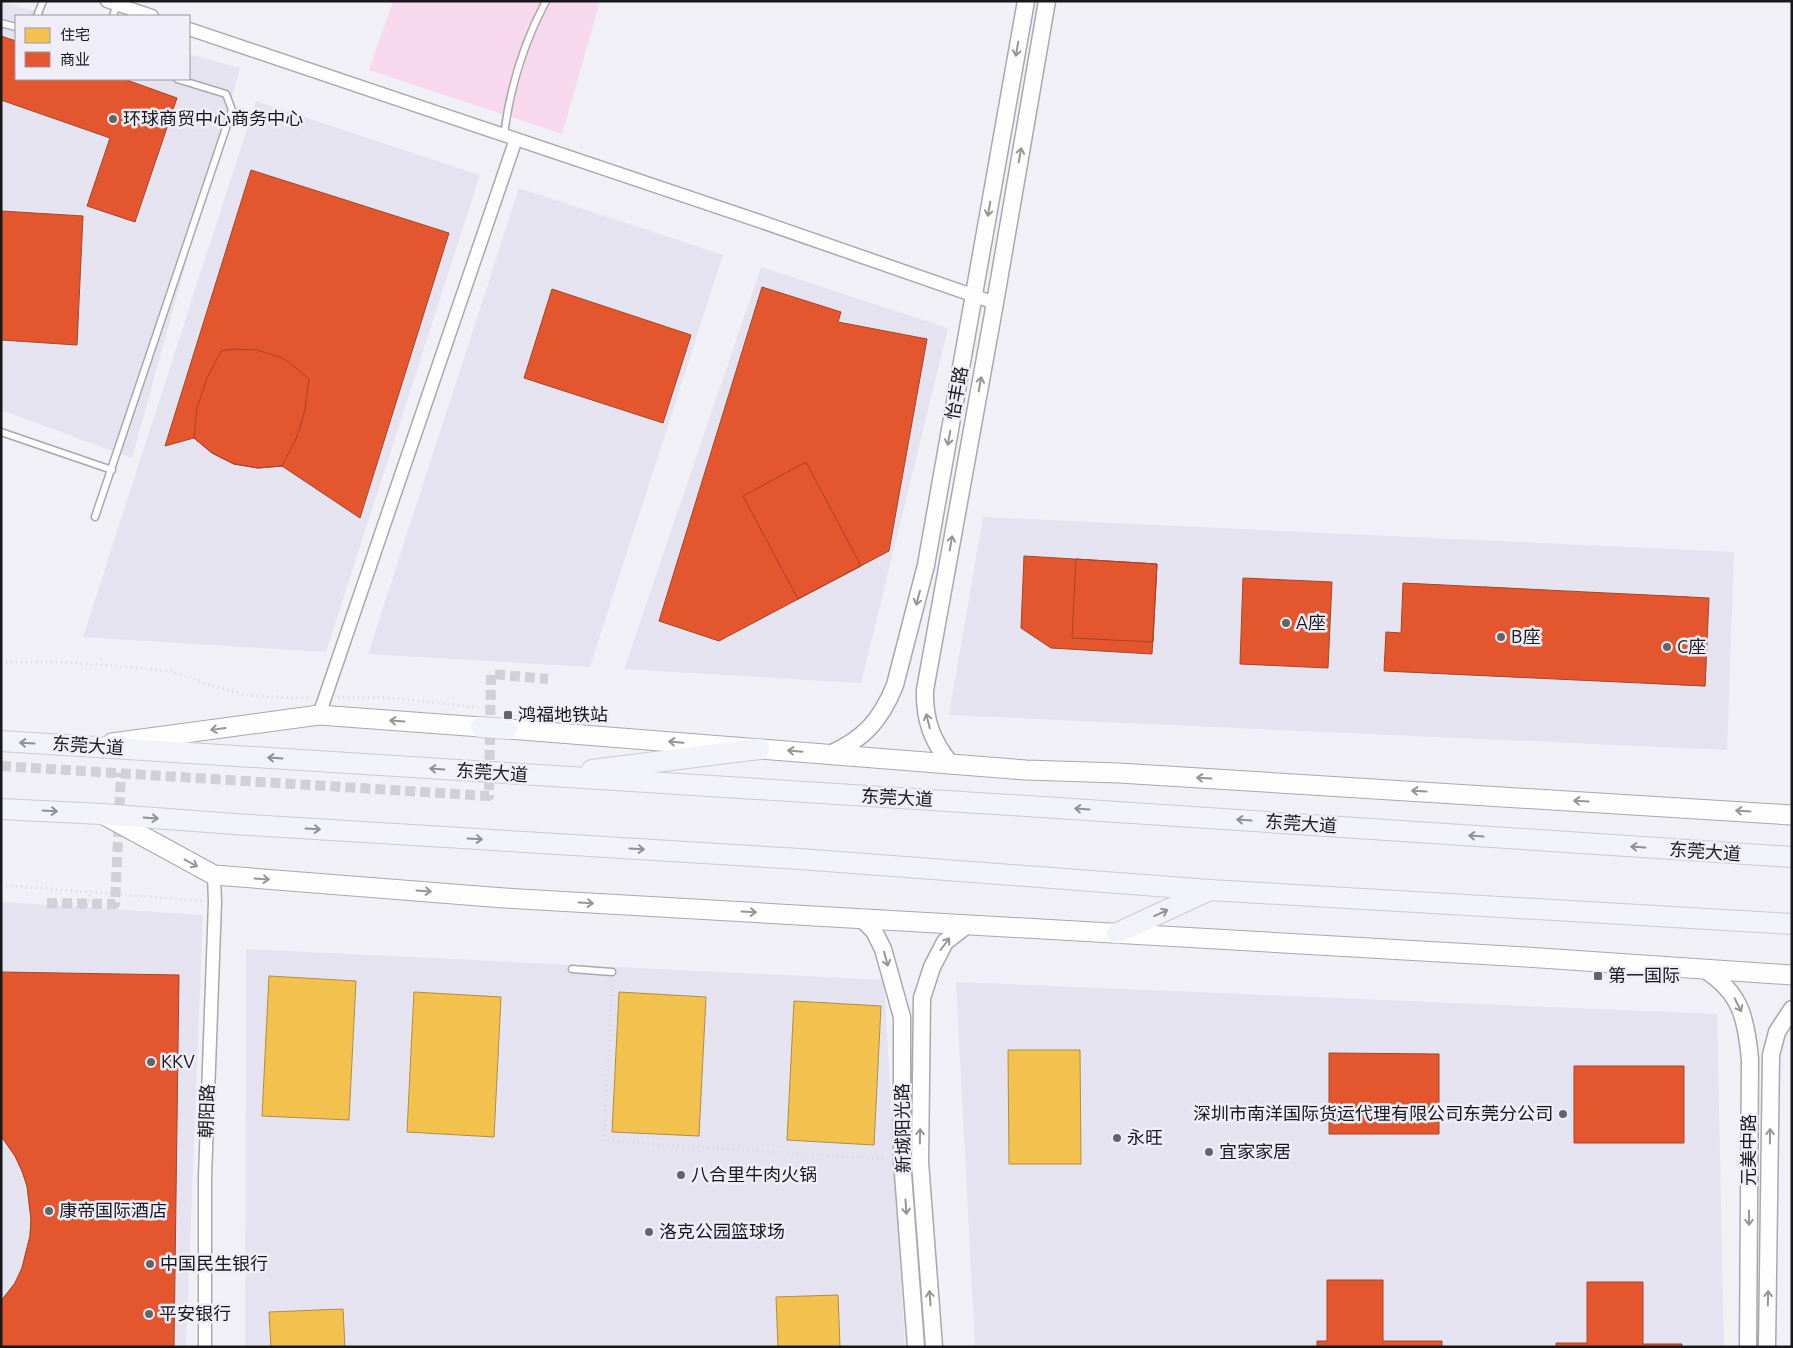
<svg xmlns="http://www.w3.org/2000/svg" width="1793" height="1348" viewBox="0 0 1793 1348" font-family="Ubuntu,'Noto Sans SC',sans-serif">
<style>
.built{fill:#e5e3ef}
.green{fill:#f8d8ed}
.homes{fill:#f2c14e;stroke:#b18e3f}
.shops{fill:#e4572e;stroke:#a74428}
.lines{fill:none;stroke-linecap:round;stroke-linejoin:round}
.pedestrian-tunnel{stroke:#d0d0d5;stroke-width:10;stroke-dasharray:10 5;stroke-linecap:butt}
.service-casing{stroke:#a9a8ad;stroke-width:9}
.minor-casing{stroke:#a9a8ad;stroke-width:15}
.tertiary-casing{stroke:#a9a8ad;stroke-width:19}
.secondary-casing{stroke:#a9a8ad;stroke-width:21}
.primary-casing{stroke:#cccbce;stroke-width:22}
.path{stroke:#d9d9db;stroke-width:3;stroke-dasharray:1 4;stroke-linecap:butt}
.service{stroke:#fdfdfe;stroke-width:6}
.minor{stroke:#fdfdfe;stroke-width:12}
.tertiary{stroke:#fdfdfe;stroke-width:16}
.secondary{stroke:#fdfdfe;stroke-width:19}
.primary{stroke:#f2f3f8;stroke-width:20}
.oneway{stroke:#969698}
.oneway2{stroke:#909095}
.poi-dot{fill:#646468;stroke:#efeef8;stroke-width:2}
.labels{text-anchor:middle;stroke-width:5;stroke-linejoin:round;paint-order:stroke}
.poi-label{font-size:18px;fill:#18181b;stroke:#efeef8;text-anchor:start}
.street-label{font-size:18px;fill:#18181b;stroke:#efeef8}
</style>
<rect width="100%" height="100%" fill="#f1f0f6"/>
<!-- built -->
<path class="built" d="M1 2 53 16H16V79H189V54L240 68 132 458 1 410Z
M256 101 480 175 326 652 83 637Z
M519 188 723 255 590 667 368 654Z
M761 267 948 328 861 683 624 669Z
M983 517 1734 552 1727 750 949 715Z
M1 902 203 915 186 1347H1Z
M246 949 884 980 905 1347H245Z
M956 982 1717 1014 1724 1347H975Z"/>
<!-- green -->
<path class="green" d="M393 1H600L562 134 369 70Z"/>
<!-- homes -->
<path class="homes" d="M1484 587 1558 591 1556 624 1521 623 1519 677 1460 674 1461 650 1481 651Z
M1615 594 1689 597 1686 662 1706 663 1705 686 1646 683 1648 631 1613 629Z
M269 976 356 981 349 1120 262 1116Z
M414 992 501 997 494 1137 407 1132Z
M619 992 706 997 699 1136 612 1132Z
M794 1001 881 1006 874 1145 787 1140Z
M1008 1050H1080L1081 1164H1009Z
M3 1083 18 1088 50 1093 65 1092 96 1084 103 1103 116 1119 103 1130 83 1156 71 1187 68 1203V1236L76 1268 92 1297 115 1321 102 1337 98 1347H1V1301L15 1283 22 1268 30 1236 31 1219 27 1186 22 1171 15 1156 1 1136V1089Z
M838 1295 840 1347H778L776 1297Z
M343 1309 345 1347H271L269 1312Z"/>
<!-- shops -->
<path class="shops" d="M1 36 16 41V79H124L177 98 135 222 87 206 110 138 1 100Z
M251 170 449 233 360 518 282 466 258 468 234 464 212 453 194 438 165 446Z
M1 211 83 216 77 345 1 340Z
M762 287 841 312 838 322 927 339 889 551 719 641 659 621Z
M552 289 691 335 663 423 524 378Z
M233 349 257 350 280 357 290 363 309 379 305 409 301 424 296 439 282 466 258 468 234 464 212 453 194 438 197 408 207 378 221 351Z
M806 462 861 566 798 599 743 496Z
M1024 556 1157 564 1152 654 1051 648 1021 628Z
M1076 559 1157 564 1153 642 1072 638Z
M1243 578 1332 582 1328 668 1240 664Z
M1403 583 1709 598 1705 686 1384 671 1386 632 1401 633Z
M1 972 179 975 174 1347H1V1301L15 1283 22 1268 30 1236 31 1219 27 1186 22 1171 15 1156 1 1136Z
M1329 1053 1439 1054V1134H1329Z
M1574 1066H1684V1143H1574Z
M1327 1280H1383V1341H1442V1347H1317V1341H1327Z
M1587 1282H1643V1344H1682V1347H1556V1343H1587Z"/>
<g class="lines">
<!-- pedestrian-tunnel -->
<path class="pedestrian-tunnel" d="M1 766 489 796 491 674 548 679
M47 903 115 904 121 773"/>
<!-- service casing -->
<g class="service-casing">
<path id="service" d="M37 16 43 1
M113 16 117 4
M1 23 16 27
M504 135C510 87 523 44 546 1
M1 432 112 470
M95 517 232 110 226 94 177 79
M572 969 612 972"/>
</g>
<!-- minor casing -->
<g class="minor-casing">
<path id="minor" d="M107 1 152 16
M189 29 762 222 995 303
M319 715 516 139
M205 1347V1177L215 902 214 875"/>
</g>
<!-- tertiary casing -->
<g class="tertiary-casing">
<path id="tertiary" d="M830 754C864 739 881 720 895 685L926 565 1026 1
M950 763C932 741 924 719 925 690L995 303 1047 1
M862 919 874 931 883 949 902 1017V1160L916 1347
M1705 970C1741 993 1746 1018 1750 1059L1748 1347
M934 1347 920 1162 922 998 932 967 945 942 967 925
M1767 1347 1771 1055 1777 1032 1792 1009"/>
</g>
<!-- secondary casing -->
<g class="secondary-casing">
<path id="secondary" d="M507 729 1026 770 1119 773 1792 815
M112 743 319 715 481 727
M102 814 214 875 504 898 1526 957 1792 975"/>
</g>
<!-- primary casing -->
<g class="primary-casing">
<path id="primary" d="M481 727 507 729
M1 741 1042 807 1792 857
M592 770 759 749
M1 809 102 814 234 824 800 859 1210 890 1792 924
M1117 933 1208 891"/>
</g>
<!-- path -->
<path class="path" d="M1 662H67L171 671 217 687 246 695 290 698 309 697
M338 697 393 698 483 708
M1 885 202 901
M47 903 88 905 90 892
M612 980 604 1141 886 1159"/>
<!-- service -->
<use href="#service" class="service"/>
<!-- minor -->
<use href="#minor" class="minor"/>
<!-- tertiary -->
<use href="#tertiary" class="tertiary"/>
<!-- secondary -->
<use href="#secondary" class="secondary"/>
<!-- primary -->
<use href="#primary" class="primary"/>
</g>
<!-- one-way arrows -->
<defs><path id="oneway-shaft" d="M-6 0H5M1.5-3L5.5 0L1.5 3" fill="none" stroke-width="1.6" stroke-linecap="round" stroke-linejoin="round" transform="scale(1.25)"/></defs>
<g class="oneway">
<use href="#oneway-shaft" transform="translate(1017 49) rotate(100)"/>
<use href="#oneway-shaft" transform="translate(1020 155) rotate(-80)"/>
<use href="#oneway-shaft" transform="translate(989 209) rotate(100)"/>
<use href="#oneway-shaft" transform="translate(980 384) rotate(-80)"/>
<use href="#oneway-shaft" transform="translate(949 438) rotate(100)"/>
<use href="#oneway-shaft" transform="translate(951 543) rotate(-80)"/>
<use href="#oneway-shaft" transform="translate(918 598) rotate(105)"/>
<use href="#oneway-shaft" transform="translate(397 721) rotate(-176)"/>
<use href="#oneway-shaft" transform="translate(928 721) rotate(-104)"/>
<use href="#oneway-shaft" transform="translate(218 729) rotate(172)"/>
<use href="#oneway-shaft" transform="translate(676 742) rotate(-175)"/>
<use href="#oneway-shaft" transform="translate(795 751) rotate(-175)"/>
<use href="#oneway-shaft" transform="translate(1204 778) rotate(-177)"/>
<use href="#oneway-shaft" transform="translate(1419 791) rotate(-177)"/>
<use href="#oneway-shaft" transform="translate(1581 801) rotate(-177)"/>
<use href="#oneway-shaft" transform="translate(1743 811) rotate(-176)"/>
<use href="#oneway-shaft" transform="translate(191 863) rotate(29)"/>
<use href="#oneway-shaft" transform="translate(262 879) rotate(4)"/>
<use href="#oneway-shaft" transform="translate(424 891) rotate(4)"/>
<use href="#oneway-shaft" transform="translate(586 903) rotate(3)"/>
<use href="#oneway-shaft" transform="translate(749 912) rotate(3)"/>
<use href="#oneway-shaft" transform="translate(945 944) rotate(-53)"/>
<use href="#oneway-shaft" transform="translate(886 959) rotate(75)"/>
<use href="#oneway-shaft" transform="translate(1738 1005) rotate(63)"/>
<use href="#oneway-shaft" transform="translate(920 1136) rotate(-89)"/>
<use href="#oneway-shaft" transform="translate(1770 1136) rotate(-89)"/>
<use href="#oneway-shaft" transform="translate(906 1207) rotate(86)"/>
<use href="#oneway-shaft" transform="translate(1749 1218) rotate(90)"/>
<use href="#oneway-shaft" transform="translate(930 1298) rotate(-94)"/>
<use href="#oneway-shaft" transform="translate(1768 1298) rotate(-89)"/>
</g>
<g class="oneway2">
<use href="#oneway-shaft" transform="translate(27 743) rotate(-177)"/>
<use href="#oneway-shaft" transform="translate(275 758) rotate(-176)"/>
<use href="#oneway-shaft" transform="translate(437 769) rotate(-176)"/>
<use href="#oneway-shaft" transform="translate(1082 809) rotate(-176)"/>
<use href="#oneway-shaft" transform="translate(50 811) rotate(3)"/>
<use href="#oneway-shaft" transform="translate(151 818) rotate(4)"/>
<use href="#oneway-shaft" transform="translate(1244 820) rotate(-176)"/>
<use href="#oneway-shaft" transform="translate(313 829) rotate(3)"/>
<use href="#oneway-shaft" transform="translate(1476 836) rotate(-176)"/>
<use href="#oneway-shaft" transform="translate(475 839) rotate(3)"/>
<use href="#oneway-shaft" transform="translate(1638 847) rotate(-176)"/>
<use href="#oneway-shaft" transform="translate(637 849) rotate(3)"/>
<use href="#oneway-shaft" transform="translate(1161 913) rotate(-25)"/>
</g>
<!-- markers -->
<g class="poi-dot">
<circle cx="113" cy="119" r="5"/>
<circle cx="1286" cy="623" r="5"/>
<circle cx="1501" cy="637" r="5"/>
<circle cx="1667" cy="647" r="5"/>
<rect x="503" y="710" width="10" height="10" rx="2.5"/>
<rect x="1593" y="971" width="10" height="10" rx="2.5"/>
<circle cx="151" cy="1062" r="5"/>
<circle cx="1563" cy="1114" r="5"/>
<circle cx="1117" cy="1138" r="5"/>
<circle cx="1209" cy="1152" r="5"/>
<circle cx="681" cy="1175" r="5"/>
<circle cx="49" cy="1211" r="5"/>
<circle cx="649" cy="1232" r="5"/>
<circle cx="150" cy="1264" r="5"/>
<circle cx="149" cy="1314" r="5"/>
</g>
<g class="labels">
<!-- poi labels -->
<g class="poi-label">
<text x="123" y="125">环球商贸中心商务中心</text>
<text x="1296" y="629">A座</text>
<text x="1511" y="643">B座</text>
<text x="1677" y="653">C座</text>
<text x="518" y="721">鸿福地铁站</text>
<text x="1608" y="982">第一国际</text>
<text x="161" y="1068">KKV</text>
<text x="1553" y="1120" text-anchor="end">深圳市南洋国际货运代理有限公司东莞分公司</text>
<text x="1127" y="1144">永旺</text>
<text x="1219" y="1158">宜家家居</text>
<text x="691" y="1181">八合里牛肉火锅</text>
<text x="59" y="1217">康帝国际酒店</text>
<text x="659" y="1238">洛克公园篮球场</text>
<text x="160" y="1270">中国民生银行</text>
<text x="159" y="1320">平安银行</text>
</g>
<!-- street labels -->
<g class="street-label">
<text transform="translate(957 393) rotate(-80)" y="6">怡丰路</text>
<text transform="translate(88 746) rotate(4)" y="6">东莞大道</text>
<text transform="translate(492 773) rotate(4)" y="6">东莞大道</text>
<text transform="translate(897 798) rotate(3)" y="6">东莞大道</text>
<text transform="translate(1301 824) rotate(4)" y="6">东莞大道</text>
<text transform="translate(1705 852) rotate(4)" y="6">东莞大道</text>
<text transform="translate(207 1111) rotate(-88)" y="6">朝阳路</text>
<text transform="translate(903 1128) rotate(-91)" y="6">新城阳光路</text>
<text transform="translate(1749 1150) rotate(-90)" y="6">元美中路</text>
</g>
</g>
<!-- border -->
<rect width="1793" height="1348" fill="none" stroke="#18181b" stroke-width="5"/>
<!-- legend -->
<rect x="15" y="15" width="175" height="65" fill="#efeef8" stroke="#9998a0"/>
<rect x="25" y="28" width="25" height="15" fill="#f2c14e" stroke="#9998a0"/>
<text x="60" y="40" font-size="15" fill="#18181b">住宅</text>
<rect x="25" y="52" width="25" height="15" fill="#e4572e" stroke="#9998a0"/>
<text x="60" y="65" font-size="15" fill="#18181b">商业</text>
</svg>
